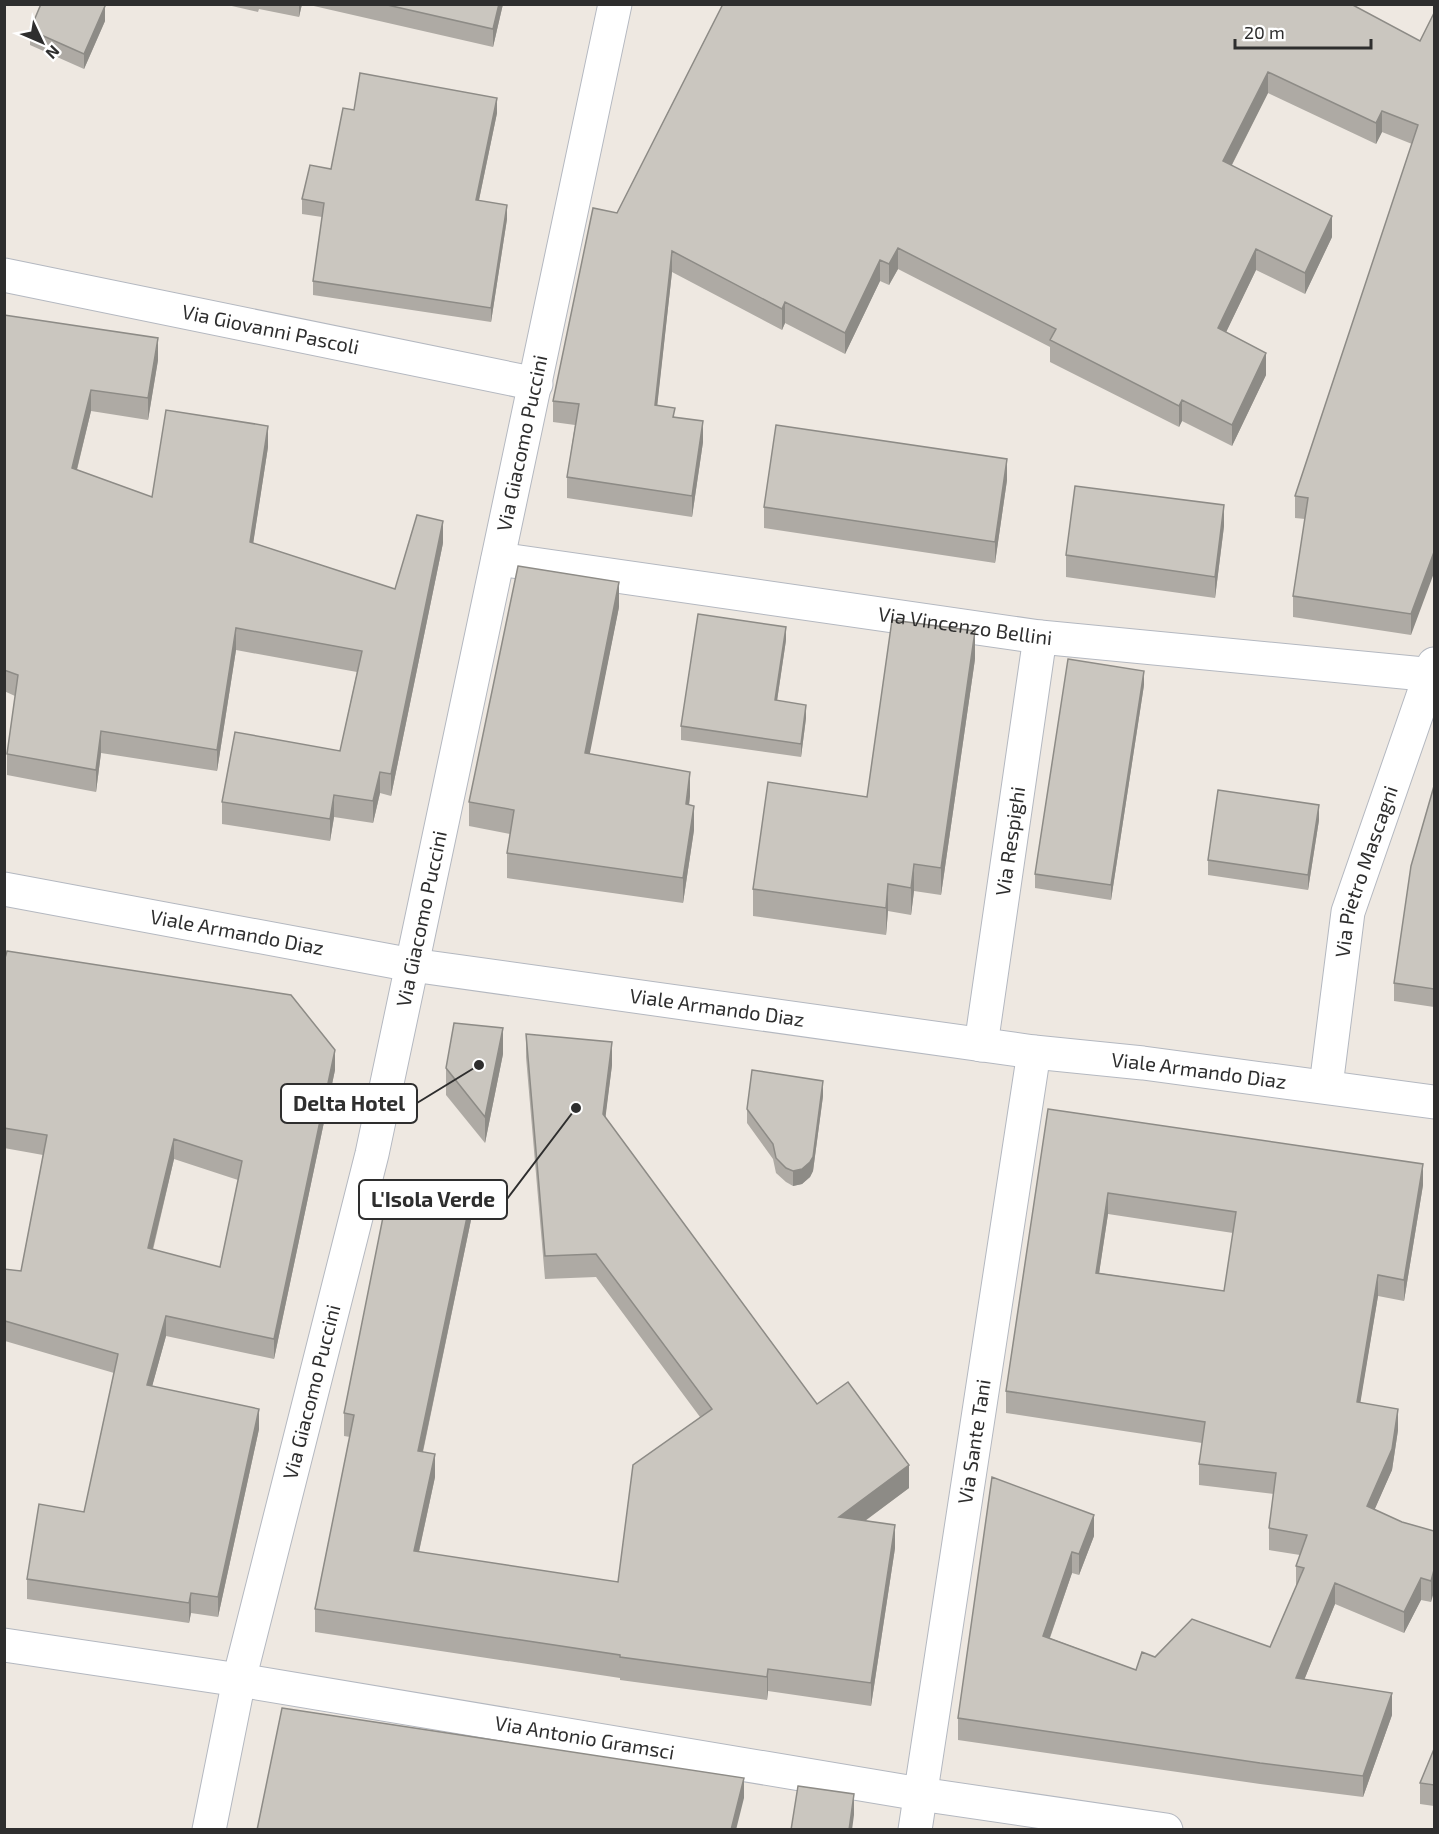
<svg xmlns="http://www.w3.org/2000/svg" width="1439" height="1834" viewBox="0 0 1439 1834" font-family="'Exo 2',sans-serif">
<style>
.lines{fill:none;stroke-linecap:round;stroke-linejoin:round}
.street-casing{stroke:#b4b8c0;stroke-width:35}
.secondary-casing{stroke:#b4b8c0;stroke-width:35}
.street{stroke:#fff;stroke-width:33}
.secondary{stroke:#fff;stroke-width:33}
.wall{fill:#aeaaa4;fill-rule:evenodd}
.shaded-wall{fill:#8d8b86}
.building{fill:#cac6bf;stroke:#8d8b86;stroke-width:1.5;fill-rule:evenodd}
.labels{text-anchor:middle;stroke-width:4.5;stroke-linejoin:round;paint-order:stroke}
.street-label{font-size:20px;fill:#2e2e2e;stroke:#fff}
.leader{fill:none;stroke:#2e2e2e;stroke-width:2}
.callout-dot{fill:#2e2e2e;stroke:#fff;stroke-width:2}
.callout{fill:#fff;stroke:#2e2e2e;stroke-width:2}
.callout-label{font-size:21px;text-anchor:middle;font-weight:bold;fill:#2e2e2e}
</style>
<rect width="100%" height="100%" fill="#eee8e1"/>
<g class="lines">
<!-- street casing -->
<g class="street-casing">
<g id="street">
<path id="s1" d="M4 275 536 384"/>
<path id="s2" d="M498 559 1040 637 1434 675"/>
<path id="s3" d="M981 1045 1040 637"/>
<path id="s4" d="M1326 1086 1348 912 1434 664"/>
<path id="s5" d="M4 1645 239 1680 920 1794 1166 1830"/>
<path id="s6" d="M209 1830 239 1680 372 1154 615 4"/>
<path id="s7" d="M915 1830 1034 1052"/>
</g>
</g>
<!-- secondary casing -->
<g class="secondary-casing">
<g id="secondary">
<path id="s8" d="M4 889 412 965 1034 1052 1143 1063 1434 1102"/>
</g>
</g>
<!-- street -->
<use href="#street" class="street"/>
<!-- secondary -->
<use href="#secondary" class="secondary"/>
</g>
<!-- wall -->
<path class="wall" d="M223 4H302L299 17 259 9 258 12Z
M305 4H503L493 47Z
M723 4 1420 41 1411 635 1293 617V596L1305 519 1295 518V496L1412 144 1382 132 1376 144 1268 93 1232 165 1332 237 1305 294 1256 270 1226 332 1266 375 1232 446 1182 421 1179 427 1050 362V347L898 269 889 285 880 281 845 354 785 323 782 330 672 272 657 405 675 417 703 442 692 517 567 498V477L575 425 553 422V401L617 213Z
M105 21 84 69 30 45V30Z
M354 110 497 113 479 200 507 219 491 322 313 295V281L322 217 302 214V199L331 169Z
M4 315 158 360 148 420 91 411 77 470 152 497 268 447 253 543 395 589 443 543 391 796 380 793 373 823 334 817 330 841 222 824V802L340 751 357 672 236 650 217 771 101 753 96 792 7 775V754L15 696 4 691Z
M1007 480 995 563 764 528V507Z
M1224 526 1215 598 1066 577V555Z
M619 607 589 754 690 796 689 805 694 830 683 903 507 878V853L510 834 469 826V802Z
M786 640 777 701 806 718 801 757 681 740V726Z
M975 659 941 895 914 891 911 915 888 911 886 935 753 916V889L867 797Z
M1144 685 1111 900 1035 888V874Z
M1434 786V1007L1394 1001V983Z
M1319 820 1308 890 1208 875V860Z
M4 958 335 1070 274 1359 166 1336 152 1386 259 1429 218 1617 191 1613 189 1623 27 1599V1579L84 1512 114 1373 5 1341 4 1345V1269L21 1271 43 1155 4 1148ZM174 1159 238 1180 220 1267 153 1250Z
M526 1034 612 1065 605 1118 817 1404 909 1488 865 1521 895 1548 871 1706 768 1691 767 1700 620 1680V1678L315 1632V1609L350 1437 344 1436V1413L471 1220 423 1452 435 1477 419 1552 618 1582 700 1417 596 1277 545 1279 526 1057Z
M503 1054 485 1143 446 1095V1068Z
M823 1096 813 1171 810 1177 802 1184 793 1186 786 1182 776 1173 773 1159 747 1123V1109Z
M1048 1109 1423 1185 1404 1301 1378 1296 1360 1402 1398 1430 1392 1470 1374 1510 1402 1522 1434 1531 1431 1602 1421 1600 1404 1633 1335 1604 1304 1680 1392 1715 1363 1797 1260 1784 958 1740V1718L992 1477 1094 1536 1079 1575 1072 1573 1050 1638 1136 1670 1155 1657 1270 1647 1296 1587V1566L1300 1555 1269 1550V1528L1274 1494 1199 1485V1464L1202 1443 1006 1413V1391ZM1108 1214 1233 1233 1224 1291 1099 1273Z
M1434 1749V1806L1420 1804V1783Z"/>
<!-- shaded-wall -->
<path class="shaded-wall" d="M299 4H302L299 17Z
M499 4H503L493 47V29Z
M105 6V21L84 69V54Z
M1268 72V93L1223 182V161Z
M497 98V113L476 214V200Z
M1382 111V132L1376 144V123Z
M507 205V219L491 322V308Z
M1332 216V237L1305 294V273Z
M898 248V269L889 285V264Z
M1256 249V270L1218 349V328Z
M672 251V272L655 426V405Z
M880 260V281L845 354V333Z
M785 302V323L782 330V309Z
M158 338V360L148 420V398Z
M1266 353V375L1232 446V425Z
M91 390V411L72 489V468Z
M1182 400V421L1179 427V406Z
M703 421V442L692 517V496Z
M268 426V447L250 564V542Z
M1007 459V480L995 563V542Z
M1224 505V526L1215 598V577Z
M443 521V543L391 796V774Z
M1434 552V573L1411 635V614Z
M619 582V607L585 778V753Z
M786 627V640L775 714V700Z
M236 628V650L217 771V750Z
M975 631V659L941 895V868Z
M1144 671V685L1111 900V885Z
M806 705V718L801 757V744Z
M101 731V753L96 792V770Z
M380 772V793L373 823V801Z
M690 772V796L686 829V804Z
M334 795V817L330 841V819Z
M1319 805V820L1308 890V875Z
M694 806V830L683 903V878Z
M914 864V891L911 915V888Z
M888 884V911L886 935V908Z
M503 1028V1054L485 1143V1117Z
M612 1042V1065L603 1137V1114Z
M335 1050V1070L274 1359V1339Z
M823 1081V1096L813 1171 810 1177 802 1184 793 1186V1171Z
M174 1139V1159L148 1268V1248Z
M1423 1164V1185L1404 1301V1280Z
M1108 1193V1214L1096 1294V1273Z
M471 1198V1220L418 1474V1451Z
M1378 1275V1296L1357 1423V1402Z
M166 1316V1336L147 1405V1385Z
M259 1409V1429L218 1617V1597Z
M1398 1409V1430L1392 1470 1367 1527V1506Z
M435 1454V1477L414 1574V1551Z
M909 1465V1488L839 1540V1517Z
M1094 1515V1536L1079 1575V1554Z
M895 1525V1548L871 1706V1683Z
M1072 1552V1573L1043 1657V1636Z
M1434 1570V1592L1431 1602V1581Z
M1421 1578V1600L1404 1633V1612Z
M1335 1583V1604L1296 1700V1678Z
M191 1593V1613L189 1623V1603Z
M768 1669V1691L767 1700V1677Z
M1392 1693V1715L1363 1797V1776Z
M744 1778V1798L736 1830H731Z
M854 1794V1815L852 1830H849Z"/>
<!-- building -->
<path class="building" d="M41 4H102L105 6 84 54 30 30Z
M383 4H499L493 29Z
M723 4H1351L1420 41 1434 13V552L1411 614 1293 596 1308 498 1295 496 1418 125 1382 111 1376 123 1268 72 1223 161 1332 216 1305 273 1256 249 1218 328 1266 353 1232 425 1182 400 1179 406 1050 340 1056 329 898 248 889 264 880 260 845 333 785 302 782 309 672 251 655 405 675 408 673 417 703 421 692 496 567 477 579 404 553 401 593 208 617 213Z
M360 73 497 98 476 200 507 205 491 308 313 281 324 203 302 199 310 165 331 169 343 108 354 110Z
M4 315 158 338 148 398 91 390 72 468 152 497 166 410 268 426 250 542 395 589 417 515 443 521 391 774 380 772 373 801 334 795 330 819 222 802 235 732 340 751 362 651 236 628 217 750 101 731 96 770 7 754 18 675 4 670Z
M776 425 1007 459 995 542 764 507Z
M1075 486 1224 505 1215 577 1066 555Z
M518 566 619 582 585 753 690 772 686 804 694 806 683 878 507 853 514 810 469 802Z
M698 614 786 627 775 700 806 705 801 744 681 726Z
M892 620 975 631 941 868 914 864 911 888 888 884 886 908 753 889 768 782 867 797Z
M1068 659 1144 671 1111 885 1035 874Z
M1434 786V989L1394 983 1411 866Z
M1218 790 1319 805 1308 875 1208 860Z
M7 951 291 995 335 1050 274 1339 166 1316 147 1385 259 1409 218 1597 191 1593 189 1603 27 1579 39 1504 84 1512 118 1354 5 1321 4 1325V1269L21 1271 47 1135 4 1128V958H5ZM174 1139 242 1161 220 1267 148 1248Z
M454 1023 503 1028 485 1117 446 1068Z
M526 1034 612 1042 603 1114 817 1404 848 1382 909 1465 839 1517 895 1525 871 1683 768 1669 767 1677 620 1657V1655L315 1609 354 1415 344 1413 390 1182 471 1198 418 1451 435 1454 414 1551 618 1582 633 1465 712 1409 596 1254 545 1256Z
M752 1070 823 1081 813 1157 810 1162 802 1169 793 1171 786 1168 776 1158 773 1144 747 1109Z
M1048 1109 1423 1164 1404 1280 1378 1275 1357 1402 1398 1409 1392 1449 1367 1506 1402 1522 1434 1531V1570L1431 1581 1421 1578 1404 1612 1335 1583 1296 1678 1392 1693 1363 1776 1260 1763 958 1718 992 1477 1094 1515 1079 1554 1072 1552 1043 1636 1136 1670 1142 1652 1155 1657 1192 1619 1270 1647 1304 1568 1296 1566 1307 1535 1269 1528 1276 1473 1199 1464 1205 1422 1006 1391ZM1108 1193 1236 1212 1224 1291 1096 1273Z
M282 1708 744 1778 731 1830H257Z
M1434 1749V1785L1420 1783Z
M798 1786 854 1794 849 1830H791Z"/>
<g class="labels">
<!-- street labels -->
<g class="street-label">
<text dy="7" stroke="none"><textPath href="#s1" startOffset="272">Via Giovanni Pascoli</textPath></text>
<text dy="7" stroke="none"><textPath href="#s6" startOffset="1422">Via Giacomo Puccini</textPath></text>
<text dy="7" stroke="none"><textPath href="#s2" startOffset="472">Via Vincenzo Bellini</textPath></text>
<text dy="7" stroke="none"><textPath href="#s3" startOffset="206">Via Respighi</textPath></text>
<text dy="7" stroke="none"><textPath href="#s4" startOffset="219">Via Pietro Mascagni</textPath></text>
<text dy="7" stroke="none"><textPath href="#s6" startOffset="936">Via Giacomo Puccini</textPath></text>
<text dy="7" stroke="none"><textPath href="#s8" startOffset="237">Viale Armando Diaz</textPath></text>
<text dy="7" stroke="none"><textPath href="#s8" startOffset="723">Viale Armando Diaz</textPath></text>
<text dy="7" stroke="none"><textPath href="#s8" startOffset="1209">Viale Armando Diaz</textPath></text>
<text dy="7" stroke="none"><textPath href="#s6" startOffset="450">Via Giacomo Puccini</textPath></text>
<text dy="7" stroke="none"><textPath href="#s7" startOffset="393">Via Sante Tani</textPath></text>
<text dy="7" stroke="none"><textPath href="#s5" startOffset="588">Via Antonio Gramsci</textPath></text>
</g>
</g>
<!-- callouts -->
<path class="leader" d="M479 1065L417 1103M576 1108L507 1199"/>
<g class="callout-dot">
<circle cx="479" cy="1065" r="6"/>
<circle cx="576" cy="1108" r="6"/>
</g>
<g class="callout">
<rect x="281" y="1084" width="136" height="39" rx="6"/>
<rect x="359" y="1180" width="148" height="39" rx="6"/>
</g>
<g class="callout-label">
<text x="349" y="1111">Delta Hotel</text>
<text x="433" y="1207">L'Isola Verde</text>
</g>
<!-- border -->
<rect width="1439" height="1834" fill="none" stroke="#2e2e2e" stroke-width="12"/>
<!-- north arrow -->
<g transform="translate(42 42) rotate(134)" stroke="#ffffff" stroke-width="4.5" paint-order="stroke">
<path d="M0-4.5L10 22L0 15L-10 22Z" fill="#2e2e2e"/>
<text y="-9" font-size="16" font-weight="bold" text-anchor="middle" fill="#2e2e2e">N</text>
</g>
<!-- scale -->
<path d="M1235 39v9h136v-9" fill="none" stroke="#2e2e2e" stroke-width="3"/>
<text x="1244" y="39" font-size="18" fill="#2e2e2e" stroke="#ffffff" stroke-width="4.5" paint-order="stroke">20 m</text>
</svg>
